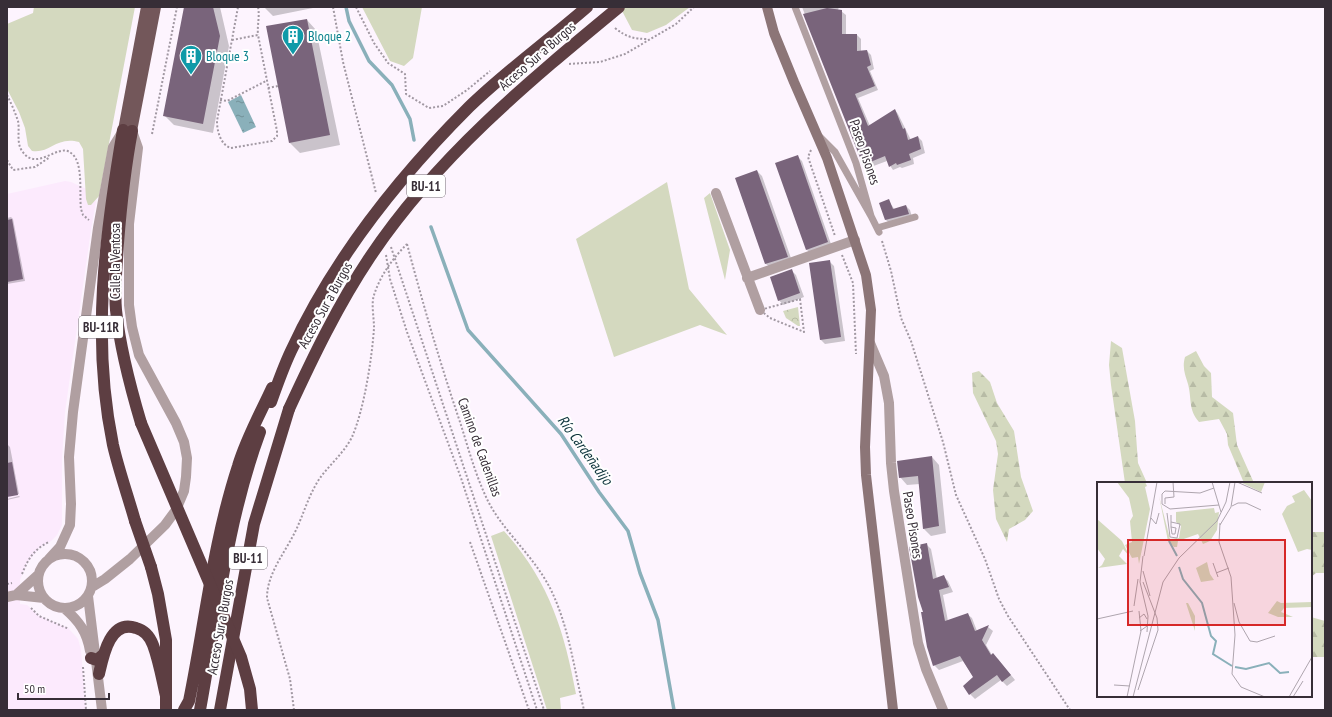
<svg xmlns="http://www.w3.org/2000/svg" width="1332" height="717" viewBox="0 0 1332 717" font-family="'PT Sans Narrow',sans-serif">
<style>
.built{fill:#fceafd}
.green{fill:#d4d9bf}
.forest{fill:url(#forest-firs)}
.park{fill:url(#park-crowns)}
.water{fill:url(#water-ripples)}
.shadow{fill:#0003}
.lines{fill:none;stroke-linecap:round;stroke-linejoin:round}
.stream{stroke:#8ab0ba;stroke-width:3.5}
.building{fill:#79647b}
.path{stroke:#a198a2;stroke-width:2;stroke-dasharray:2 2;stroke-linecap:butt}
.service{stroke:#b09fa1;stroke-width:7}
.minor{stroke:#b09fa1;stroke-width:10}
.secondary{stroke:#8c7577;stroke-width:10}
.primary{stroke:#73575a;stroke-width:10}
.motorway{stroke:#5d3e42;stroke-width:12}
.motorway-bridge{stroke:#5d3e42;stroke-width:12}
.labels{text-anchor:middle;stroke-width:4;stroke-linejoin:round;paint-order:stroke}
.shield{fill:#fff;stroke:#736d73;stroke-width:1}
.shield-label{font-size:13px;font-weight:bold;fill:#372e37}
.culture-label{font-size:14px;fill:#0d838f;stroke:#fff;text-anchor:start}
.street-label{font-size:14px;fill:#372e37;stroke:#fff}
.water-label{font-size:15px;font-style:italic;fill:#0f353d;stroke:#fff}
.inset-river{fill:none;stroke:#8ab0ba;stroke-width:2}
.inset-road{fill:none;stroke:#aea5ae;stroke-width:1}
.view{fill:#d62828;fill-opacity:0.15;stroke:#d62828;stroke-width:2}
.inset-edge{fill:none;stroke:#372e37;stroke-width:2}
</style>
<defs>
<pattern id="forest-firs" width="22" height="20" patternUnits="userSpaceOnUse"><rect width="22" height="20" fill="#d4d9bf"/><path d="M5 1l3.5 6h-7zM16 11l3.5 6h-7z" fill="#b7bba5"/></pattern>
<pattern id="park-crowns" width="20" height="18" patternUnits="userSpaceOnUse"><rect width="20" height="18" fill="#d4d9bf"/><path d="M2 6a3 3 0 1 1 6 0M12 15a3 3 0 1 1 6 0" fill="none" stroke="#b7bba5"/></pattern>
<pattern id="water-ripples" width="26" height="14" patternUnits="userSpaceOnUse"><rect width="26" height="14" fill="#8ab0ba"/><path d="M2 4q2-2 4 0t4 0M15 11q2-2 4 0t4 0" fill="none" stroke="#729098"/></pattern>
</defs>
<rect width="100%" height="100%" fill="#fdf4fe"/>
<!-- built -->
<path class="built" d="M65 181 71 182 89 190 96 202 91 230 65 412 62 459V525L57 535 51 541 40 547 27 563 20 580V604L27 605 39 616 68 628 78 639 81 650 86 710H7V194Z"/>
<!-- green -->
<path class="green" d="M34 7H135L99 196 91 205H88L86 199 83 149 79 142C56 136 50 154 32 151L28 146 25 128 19 112 7 89V24L33 13Z
M362 7H422L413 58 404 66 390 61Z
M620 7H690L666 25 647 33 632 30Z
M667 182 689 289 727 335 700 325 614 357 576 239Z
M710 193 730 250 725 280 704 198Z
M504 531C549 581 564 630 576 694L560 698 561 710H547L491 536Z"/>
<!-- forest -->
<path class="forest" d="M1111 341 1122 348 1135 421 1138 463 1147 483H1125L1111 385 1109 365Z
M1196 351 1204 366 1211 373 1212 397 1233 413 1237 445 1254 483H1244L1228 445 1227 434 1219 419 1199 422C1188 409 1192 399 1188 384 1185 374 1182 368 1185 357Z
M979 371 990 382 997 403 1014 431 1021 477 1033 511 1025 520 1009 529 1007 542 996 519 993 490 998 454 996 441 973 393 972 373Z
M1311 532H1325V573H1316L1311 577Z
M1311 617 1325 621V657H1311Z"/>
<!-- park -->
<path class="park" d="M798 307 800 326H798L786 318 783 311Z"/>
<!-- water -->
<path class="water" d="M241 95 256 127 243 133 228 102Z"/>
<!-- shadow -->
<path class="shadow" d="M185 7H220L229 46 213 133 174 125 164 115Z
M264 7H313V8L273 16Z
M802 7H839L838 10 841 11 846 15V35H857L861 39V52L867 51 871 55 874 69 870 71 878 90 858 98 870 126 895 110 898 114 911 140 918 137 922 141 925 153 913 158 914 164 902 168 900 167 893 170 887 161 868 168 864 164Z
M307 20 316 30 340 145 300 153 290 143 267 27Z
M797 156 802 161 832 247 812 254 807 250Z
M757 171 762 176 792 261 771 268 766 264 736 179Z
M888 200 895 210 906 206 910 210 912 217 890 224 886 220 880 204Z
M11 217 13 219 25 281 7 284V218Z
M829 261 834 266 845 341 825 344 820 339Z
M791 270 796 275 804 297 783 305 779 300Z
M7 444 10 447 19 494 7 496Z
M932 457 939 465 946 533 931 536 924 529 920 484 907 485 900 477Z
M19 496 20 497 7 500V499Z
M926 544 931 549 937 579 943 576 948 581 953 592 943 595 948 621 967 614 972 618 977 631 988 627 993 631 986 645 992 655 998 659 1015 680 1007 686 1001 680 975 699 970 694 974 678 963 661 939 670 934 665 925 613Z"/>
<g class="lines">
<!-- stream -->
<path class="stream" d="M346 7 349 21 369 61 392 85 410 119 414 140
M431 227 468 330 561 434 599 492 628 531 640 573 658 620 674 710"/>
</g>
<!-- building -->
<path class="building" d="M184 7H213L220 36 203 124 163 116Z
M827 8 842 10V34H857V51L867 50 871 65 867 67 875 86 855 94 868 126 895 109 903 129 905 128 908 140 918 136 921 149 909 154 911 160 897 165 896 163 889 167 885 156 863 165 803 14Z
M307 19 330 135 289 143 266 26Z
M798 155 828 242 806 250 775 163Z
M757 170 788 257 765 264 735 178Z
M889 199 893 209 906 205 909 214 885 220 879 203Z
M12 219 23 279 7 282V220Z
M830 260 841 337 820 340 809 263Z
M792 269 800 293 778 301 770 277Z
M932 456 939 526 923 529 918 476 899 478 897 461Z
M12 462 18 495 7 497V463Z
M927 543 933 579 944 575 949 587 939 590 945 621 968 613 975 631 989 625 982 640 991 655 993 653 1011 675 1002 682 997 675 969 695 963 686 973 677 960 656 933 666 927 647 921 612H923L918 597 909 547Z"/>
<g class="lines">
<!-- path -->
<path class="path" d="M258 7C260 17 257 25 258 35
M333 7 343 62 376 193
M356 7 374 43 388 63 405 74 406 94 429 108 443 106 467 90 490 71
M615 28C626 37 634 39 648 39
M232 40 258 35 277 131V136L272 141 231 148C221 145 217 132 217 121L238 7
M569 64 600 62 625 54 676 24 694 7
M268 88 278 86
M7 95C11 103 15 112 18 121 20 130 16 142 22 151 37 173 58 142 71 153 84 162 79 194 81 209L83 215 89 220
M220 100 227 101 266 81
M152 134 177 7
M811 150 808 157 835 236
M7 160 13 170 35 167 50 157
M882 241 891 271 901 318 911 341 943 442 956 495 985 559 999 599 1008 616 1070 710
M407 244C423 304 440 363 460 422 468 447 475 474 487 499 501 529 533 555 550 588 569 626 574 669 584 710
M391 247 544 710
M386 255 390 279 407 332 461 478 537 710
M842 255 853 283 856 354
M800 299 804 332 770 318 760 310Z
M470 542 529 710
M22 574C28 559 34 549 49 542
M7 584 12 583
M31 608 39 616 69 629
M83 667 86 710
M294 710 290 679 267 598C267 573 285 553 296 530 304 513 309 494 320 478 330 464 344 453 352 437 364 410 372 358 374 328 374 317 371 304 374 295 380 276 393 258 407 244"/>
<!-- service -->
<path class="service" d="M795 7 856 163 871 216 835 152 820 137
M871 216 879 232
M877 228 915 217"/>
<!-- minor -->
<path class="minor" d="M716 193 760 310
M747 278 855 240
M870 343 884 376 889 403 891 463 894 491 918 643 926 669 943 710
M38 581a27 27 0 1 1 54 0a27 27 0 1 1-54 0Z
M49 559 60 547 70 525 71 504 69 457 73 412 98 228 113 147 121 134
M92 587 105 579 130 559 165 525 176 510 184 491 186 477 187 458 184 442 176 423 139 355 132 327 129 305V224L138 148 132 131
M16 595 38 575
M88 596 102 710
M7 597 16 595 44 598
M64 608C79 621 87 632 90 651"/>
<!-- secondary -->
<path class="secondary" d="M767 7 774 33 794 82 827 158 866 275 871 310 865 447 866 475 893 710"/>
<!-- primary -->
<path class="primary" d="M123 130 146 7
M132 131 156 7"/>
<!-- motorway -->
<path class="motorway" d="M123 130C105 236 91 339 113 445 119 471 128 496 135 521
M132 131C125 168 121 205 118 243 117 265 114 288 116 310 120 349 130 386 141 423
M151 567 158 594 166 640V710
M91 658 97 660 104 654
M99 674C103 656 110 619 136 628 144 630 150 637 153 645 159 661 162 679 166 696
M184 710 189 701C205 623 213 542 238 466 246 439 260 414 272 388
M200 710C217 617 227 521 260 432
M220 710 254 524 289 409"/>
<!-- motorway-bridge -->
<path class="motorway-bridge" d="M271 402C277 385 283 368 291 351 333 260 398 178 469 107 506 71 548 41 587 7
M289 409C313 357 338 305 370 257 436 158 528 82 619 7
M141 423 241 657 250 689 252 710
M135 521 151 567"/>
</g>
<!-- icons -->
<defs>
<g id="building-pin" transform="scale(1.15)"><path d="M0 17L-7.5 6A9.5 9.5 0 1 1 7.5 6Z" fill="#0f9aa8" stroke="#fff"/><path d="M-4-6H4V6H1V3H-1V6H-4ZM-2.5-4.3h1.7v1.8h-1.7ZM.8-4.3h1.7v1.8H.8ZM-2.5-1h1.7V.8h-1.7ZM.8-1h1.7V.8H.8Z" fill="#fff"/></g>
</defs>
<g fill-rule="evenodd">
<use href="#building-pin" x="293" y="36"/>
<use href="#building-pin" x="191" y="56"/>
</g>
<g class="labels">
<!-- shield labels -->
<g class="shield">
<rect x="407" y="175" width="38" height="22" rx="3"/>
<rect x="79" y="316" width="44" height="22" rx="3"/>
<rect x="229" y="547" width="38" height="22" rx="3"/>
</g>
<g class="shield-label">
<text x="426" y="191">BU-11</text>
<text x="101" y="332">BU-11R</text>
<text x="248" y="563">BU-11</text>
</g>
<!-- culture labels -->
<g class="culture-label">
<text x="308" y="41">Bloque 2</text>
<text x="206" y="61">Bloque 3</text>
</g>
<!-- street labels -->
<g class="street-label">
<text transform="translate(537 56) rotate(-41)" y="5">Acceso Sur a Burgos</text>
<text transform="translate(865 152) rotate(71)" y="5">Paseo Pisones</text>
<text transform="translate(115 261) rotate(-90)" y="5">Calle la Ventosa</text>
<text transform="translate(325 305) rotate(-61)" y="5">Acceso Sur a Burgos</text>
<text transform="translate(480 447) rotate(70)" y="5">Camino de Cadenillas</text>
<text transform="translate(913 525) rotate(81)" y="5">Paseo Pisones</text>
<text transform="translate(220 627) rotate(-80)" y="5">Acceso Sur a Burgos</text>
</g>
<!-- water labels -->
<g class="water-label">
<text transform="translate(585 450) rotate(54)" y="5">Río Cardeñadijo</text>
</g>
</g>
<!-- overview -->
<g transform="translate(1097 482)">
<rect width="215" height="215" fill="#fdf4fe"/>
<path d="M20 0H48L50 4 48 5 53 27 42 82 41 75 35 76 28 63 35 60 33 39 36 34 32 16ZM143 0H168L164 10ZM207 8 215 19V68L210 67 201 70 185 32 190 24 198 20 195 14ZM62 14 73 57 82 56 84 44 79 40V30L117 26 118 31 122 30 120 48 113 59 106 62 101 52 81 59 80 65H77L71 59ZM0 37 25 59 33 75 26 67 22 74 30 82 1 86 0 88V87L5 83 8 77 0 66ZM110 80 113 92 117 98 104 100 99 86ZM91 121 98 134V149L89 121Z" fill="#d4d9bf"/>
<path d="M180 119 184 121 215 120V125L187 126 184 130 196 135H181L171 131Z" fill="#d4d9bf"/>
<path class="inset-river" d="M72 59 80 74M82 85 86 97 105 121 114 154 119 159 116 172 135 184M138 185 149 187 172 181 183 191 192 190"/>
<path class="inset-road" d="M115 0 124 30M140 0 165 11M117 6 103 11 68 9 65 12V22L73 27 122 23M68 22V16L77 15 76 0M135 24 141 21H149L164 28M70 31 73 55 80 56 83 42 74 40M74 33V45L75 52H78L79 46 74 45M54 36 59 42 62 31M123 41 122 60 134 95 138 153 135 192 144 205 168 215M123 43 134 25 138 0M46 74 43 100 51 134 50 150M47 74 60 0M116 81 121 95M46 89 53 114M119 91 132 86M137 121 142 140 153 159 160 160 178 154M37 124 41 97M42 136 47 132 50 137M0 137 36 129M43 149 53 142M17 203 33 204M41 208 61 148 60 136 46 100M30 215 44 149 42 129M36 215 66 100 82 76 120 39 129 20 133 0M192 215 215 175M196 215 206 199"/>
<path class="view" d="M31 58H188V143H31Z"/>
<rect width="215" height="215" class="inset-edge"/>
</g>
<!-- border -->
<rect width="1332" height="717" fill="none" stroke="#372e37" stroke-width="16"/>
<!-- scale -->
<path d="M18 693v6h91v-6" fill="none" stroke="#372e37" stroke-width="2"/>
<text x="24" y="693" font-size="12" fill="#372e37" stroke="#ffffff" stroke-width="3" paint-order="stroke">50 m</text>
</svg>
